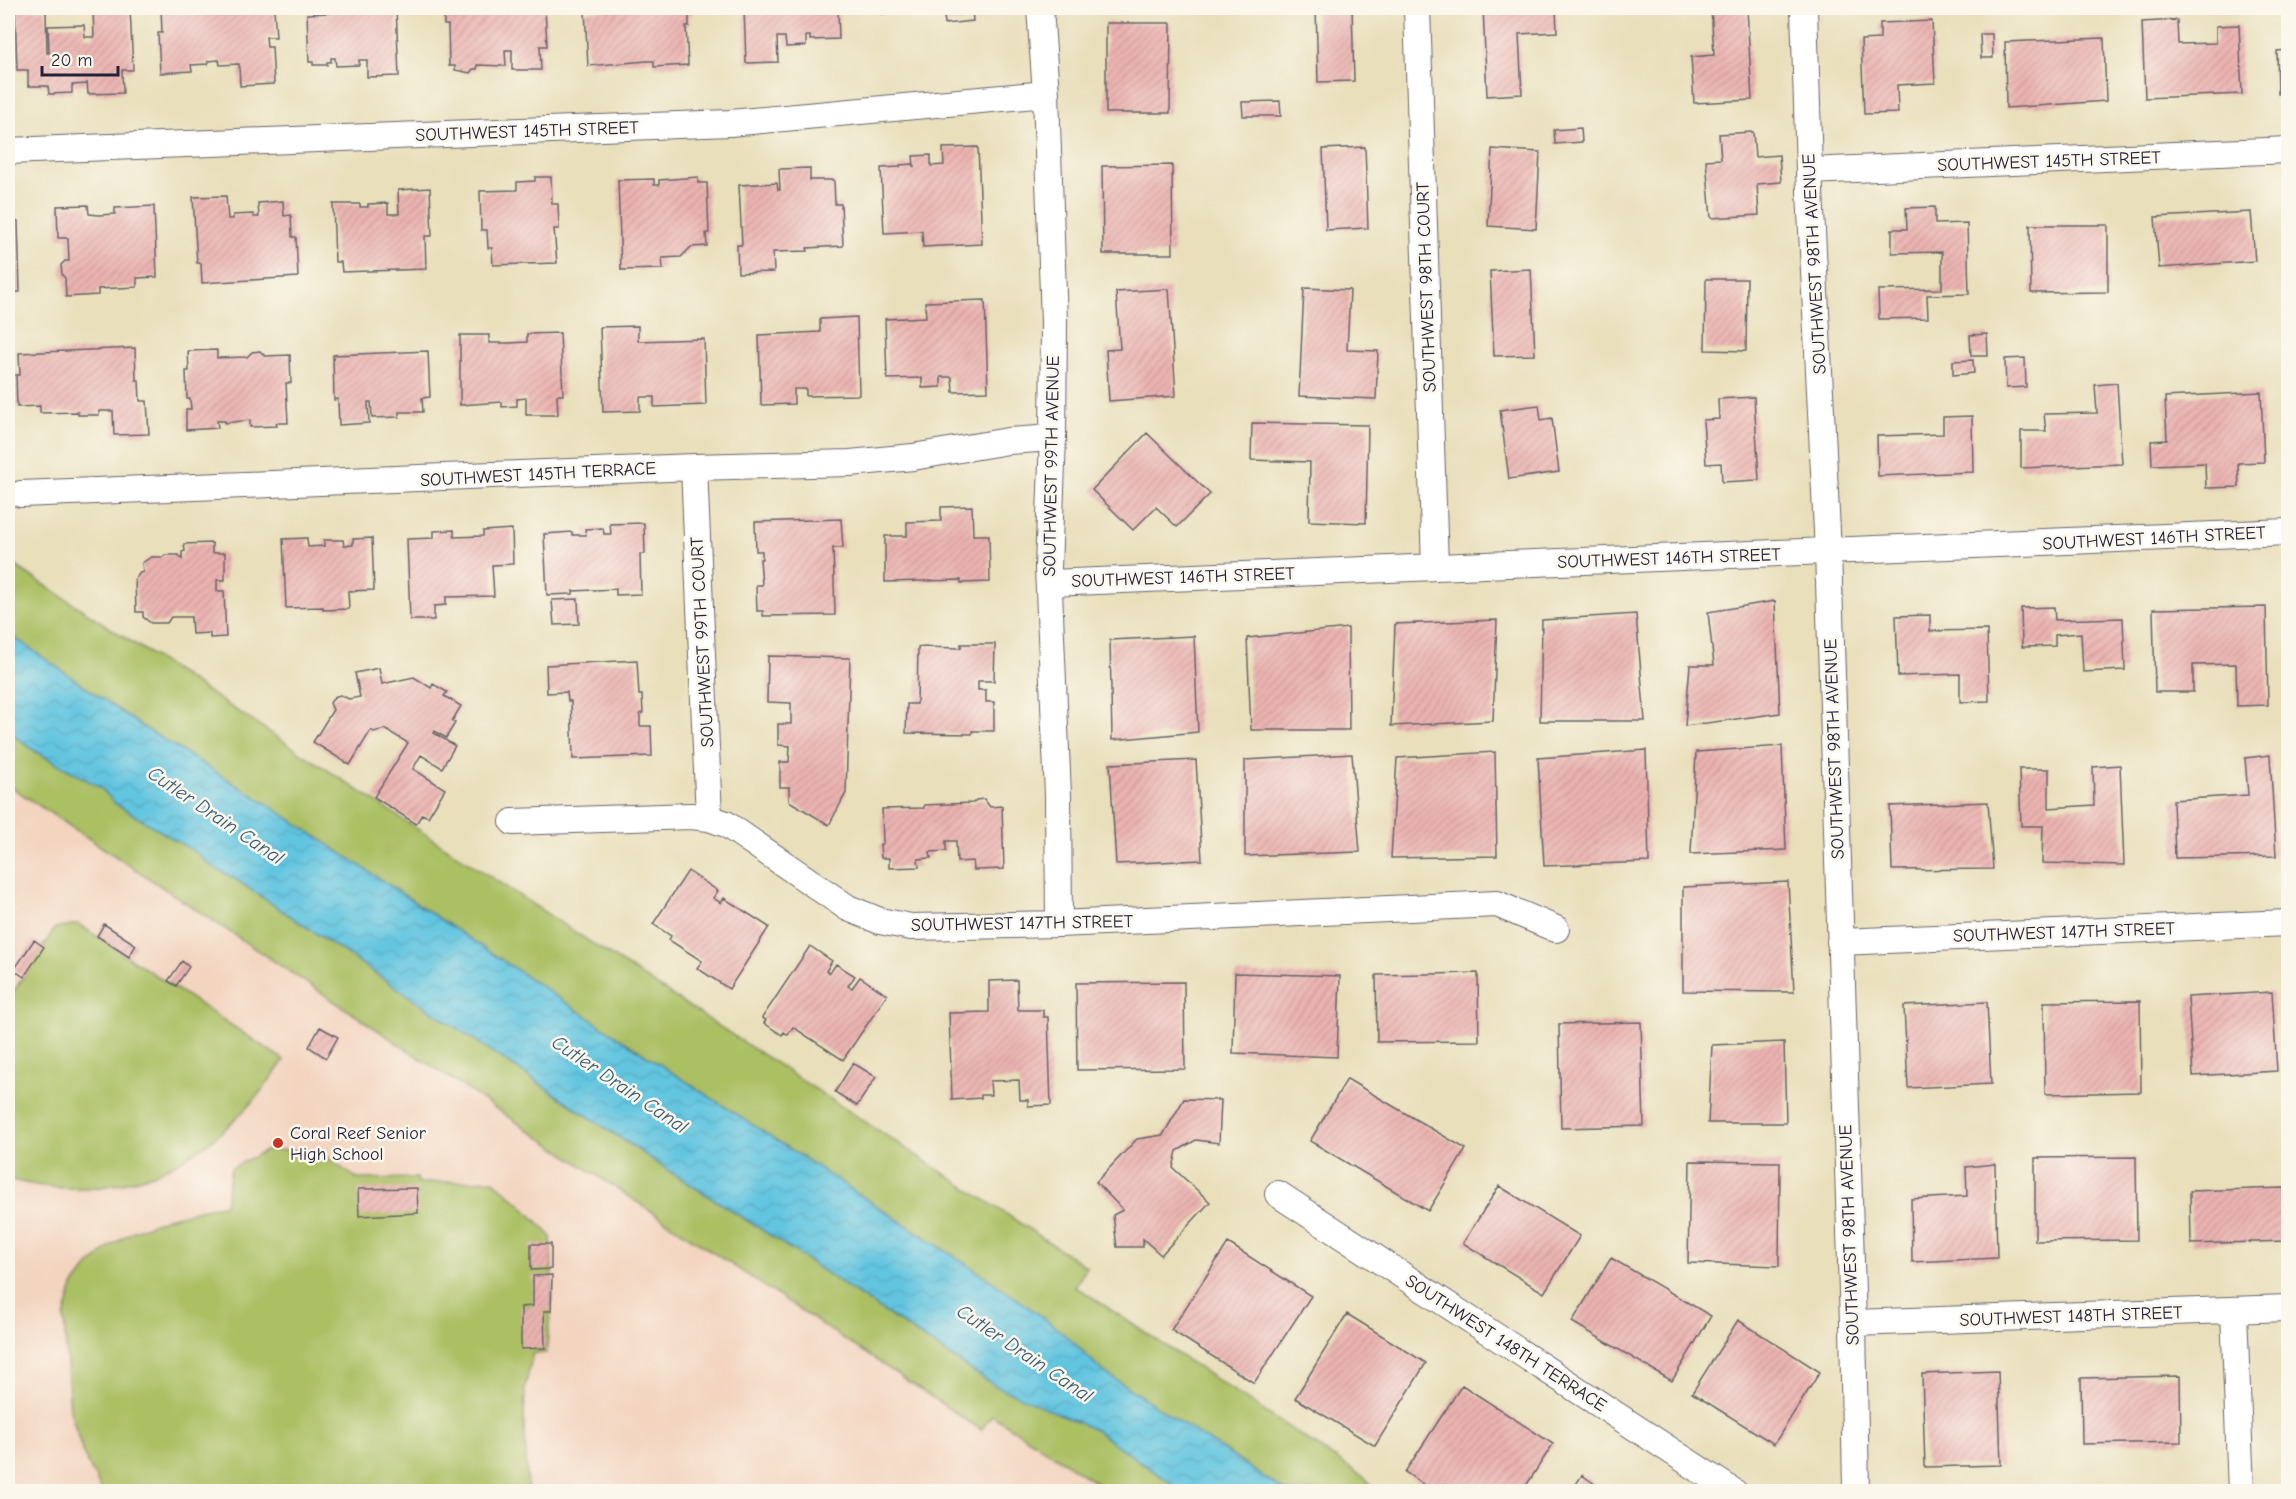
<svg xmlns="http://www.w3.org/2000/svg" width="2296" height="1499" viewBox="0 0 2296 1499" font-family="'Comic Neue',sans-serif">
<style>
.built{fill:#f3d4bf}
.green{fill:#abbf63;stroke:#66704f;stroke-width:1.5}
.water{fill:url(#water-waves);stroke:#42748e;stroke-width:1.5}
.building{fill:url(#building-hatch)}
.lines{fill:none;stroke-linecap:round;stroke-linejoin:round}
.minor-casing{stroke:#686468;stroke-width:28}
.minor{stroke:#fff;stroke-width:26}
.poi-dot{fill:#c8321e;stroke:#fbf7ec;stroke-width:2}
.labels{text-anchor:middle;stroke-width:5;stroke-linejoin:round;paint-order:stroke}
.street-label{font-size:18px;fill:#22223b;stroke:#fbf7ec}
.poi-label{font-size:18px;fill:#22223b;stroke:#fbf7ec;text-anchor:start}
.water-label{font-size:20px;font-style:italic;fill:#385b75;stroke:#fbf7ec}
</style>
<defs>
<pattern id="water-waves" width="16" height="10" patternUnits="userSpaceOnUse" patternTransform="scale(1.5)"><rect width="16" height="10" fill="#62c5e0"/><path d="M0 5q4-4 8 0t8 0" fill="none" stroke="#55a9c1"/></pattern>
<pattern id="building-hatch" width="6" height="6" patternUnits="userSpaceOnUse" patternTransform="scale(1.5)"><rect width="6" height="6" fill="#ebb4b1"/><path d="M-1 1l2-2M0 6l6-6M5 7l2-2" fill="none" stroke="#c99a99"/></pattern>
</defs>
<rect width="100%" height="100%" fill="#fbf7ec"/>
<filter id="ink" filterUnits="userSpaceOnUse"><feTurbulence type="fractalNoise" baseFrequency=".0167" numOctaves="2"/><feDisplacementMap in="SourceGraphic" scale="12" xChannelSelector="R" yChannelSelector="G"/><feConvolveMatrix kernelMatrix="1 2 1 2 8 2 1 2 1" color-interpolation-filters="sRGB"/></filter>
<filter id="wash" filterUnits="userSpaceOnUse"><feTurbulence type="fractalNoise" baseFrequency=".008" numOctaves="4" result="noise"/><feDisplacementMap in="SourceGraphic" scale="24" xChannelSelector="R" yChannelSelector="G"/><feGaussianBlur stdDeviation="1.35" result="paint"/><feColorMatrix in="noise" values="0 0 0 0 0 0 0 0 0 0 0 0 0 0 0 0 0 1.4 0 .05"/><feComposite in="paint" operator="in"/></filter>
<g filter="url(#wash)">
<rect width="100%" height="100%" fill="#e9dfbb"/>
<!-- built -->
<path class="built" d="M8 785 981 1430 992 1415 1108 1491H8Z"/>
<!-- green -->
<path class="green" d="M8 561 1087 1267 1075 1286 1365 1478 1377 1491H1285L1101 1370 1073 1342 1045 1319 983 1275 610 1032 264 802 143 727 8 633Z
M8 731 35 751 100 787 116 804 195 852 213 867 235 879 680 1178 753 1224 969 1369 1005 1390 1072 1418 1095 1430 1182 1491H1108L992 1415 981 1430 8 785Z
M78 924 284 1060C219 1158 127 1211 8 1179V1000L55 928Z
M267 1150H321L333 1162 358 1179 417 1178 418 1183 493 1180 519 1203 551 1236 552 1298 546 1353H533L525 1387 524 1424 528 1491H102L83 1453 70 1410 64 1318 73 1286 89 1266 109 1247 132 1232 167 1218 225 1204 231 1168Z"/>
<!-- water -->
<path class="water" d="M8 633 143 727 264 802 610 1032 983 1275 1045 1319 1073 1342 1101 1370 1285 1491H1182L1095 1430 994 1385 753 1224 680 1178 235 879 213 867 195 852 116 804 100 787 35 751 8 731Z"/>
<g id="blocks">
<!-- building -->
<path class="building" d="M93 8H130L133 70H122L123 93 88 94 87 82V84L72 85V93L49 94 48 86H28V70H17L15 10 46 9 47 53H49L48 26 84 25 85 37H94Z
M161 8H274L276 37H266L267 47H272L274 84 240 86 239 64 220 65 219 60 208 61V64L191 65 192 71 160 73 158 33H162Z
M328 8H396L399 76 367 77V60H359V65L336 66 335 58H331V62H327V65H313V62H309L307 14 329 13Z
M444 8H545L547 46H540L541 70H512V50H505L506 66 477 65V69H473L470 73 455 70V66H449L448 25H444Z
M625 8H693V14H689V26H686L688 65 654 67V61H647L588 66 585 11Z
M744 8H838L839 39 810 40V36H806V46L786 47 785 37H777L778 62 746 63Z
M881 8H925V9L882 14Z
M943 8H972L973 21 945 24Z
M1316 8H1352L1354 81 1318 82Z
M1483 8H1556L1557 32 1519 34 1522 94 1487 96Z
M1711 8H1747L1752 100 1694 103 1691 57 1714 55Z
M2177 20 2178 44 2216 43V26L2239 25 2242 94 2145 98 2142 22Z
M1932 21 1935 83 1897 85 1898 113 1864 114 1861 40 1880 39V23Z
M1106 23H1171L1170 113H1106Z
M1980 34H1992L1993 58H1981Z
M2104 38 2106 101 2006 108 2005 42Z
M2288 50V93L2278 94 2277 51Z
M1280 101 1281 116H1243L1242 102Z
M1581 128 1582 142 1555 144 1554 130Z
M1753 132 1755 157 1779 155 1781 182 1757 184 1759 215 1711 218 1706 160 1721 159 1719 134Z
M978 147 982 244 923 247 922 231 884 233 881 168 900 167V165L912 164 914 167 913 156 931 155V166L944 165 943 148Z
M1365 147 1368 228 1326 230 1323 149Z
M1492 149 1540 152 1536 229 1488 226Z
M1172 165 1173 254H1103L1102 166Z
M810 168V180H834L835 204H841L843 246 807 248 808 251 773 252 774 272 738 273 737 245H742L739 185 777 183 778 190H780L779 169Z
M535 177H551L552 204H558L559 229H554L557 263 493 265 492 248H488L487 230H481L480 191 517 190V182L535 181Z
M698 177V183H707L709 233H706L707 246 691 247 681 257 662 258 663 269 621 270 618 180 654 179V185H659V180Z
M430 188 432 236H425L426 269 342 272 341 262H335L333 204H360V207H368V204L388 203V214H399L398 190Z
M226 196 228 219H233V215L253 214 254 217H259L258 203 283 201 284 216 291 215 292 237H296L298 277 202 283 201 263H197L193 197Z
M88 205 89 214 99 215 115 214V208L154 206 157 277 137 278V287L98 289V295L66 297 65 278 62 275 61 265 65 261H69L68 238H58L57 206Z
M1935 207V224L1967 223 1969 294 1927 295 1928 318 1879 319 1878 290 1942 289V252L1892 253V229H1907L1906 208Z
M8 209H13V221H18L20 292H8Z
M2251 212 2255 261 2159 268 2155 217Z
M2030 225H2108V292L2031 293Z
M1531 269 1535 355 1494 356 1490 271Z
M1706 279H1747L1746 351 1705 350Z
M1304 288 1350 290 1347 350 1378 351 1376 399 1299 396Z
M1169 289 1176 396 1109 401 1106 350 1120 349 1116 292Z
M985 300 988 391 953 392 952 377H941V387L922 388V378L887 379 885 319 926 317 925 302Z
M857 317 859 395 806 396V389H794V404L761 405 759 335 820 332V319Z
M638 326V341L704 339 706 405 654 407V397H640V411L603 412 600 327Z
M560 333 563 395H557L558 415H526V398L517 399V406L502 407V402L460 405V335H489V343H510L527 342V334Z
M1987 334 1988 356H1971L1970 335Z
M135 348 136 380H139L140 401H147L149 434 114 435 113 411H99V415H78V412L40 413V406L17 407 16 375H20L19 353Z
M217 350V358L247 357 252 352 260 351 265 356 290 355 291 383H286L288 423H276L277 426 250 427V420L225 423V421H217L218 428 186 430V409H191L190 399H187L186 371H189L188 351Z
M428 351 430 397 422 398 423 412H399V417L372 418 371 402H368L369 423 339 425 338 399 334 400 333 355Z
M2025 358 2026 387 2006 388 2005 359Z
M1973 360 1974 373 1953 375V361Z
M2117 383 2122 464 2021 468V431H2046L2044 414 2097 413 2095 385Z
M2261 392 2264 462 2238 463 2239 487 2206 488 2205 463 2152 465 2151 441 2167 440 2165 397Z
M1754 397 1759 480 1722 482 1721 463 1706 464 1703 420 1719 419 1718 399Z
M2285 399H2288V449H2287Z
M1539 405 1541 420 1552 418 1559 472 1509 479 1500 410Z
M1972 416 1973 472 1878 476 1877 436 1943 434V417Z
M1252 423 1368 425 1366 523 1309 521 1310 462 1251 460Z
M1147 433 1210 494 1177 527 1156 507 1133 530 1092 490Z
M972 506 973 535H989L990 582 961 583V580L885 582V536H907V522L941 521V507Z
M841 519 843 548H833L835 615 763 616V611H757L756 585H762L760 559H762V551H756L755 522Z
M644 523 645 554H640L641 594 616 595V589L573 591V594L547 595 544 534 572 532V535H586L585 529 603 528 604 534H611L610 524Z
M512 529 513 564 492 565 494 596 446 597V605L434 606V620H410L407 539 434 538V531L454 530V537L483 536V531Z
M307 538 308 547 324 546V540H343L344 546 353 545V539L372 538 374 590 348 591 349 609 323 610V607L286 608 283 539Z
M212 543V553H225V580H217V591H224L226 637 210 638V633L192 634 191 617H171L167 623H151L143 617V612H136L135 579 140 573 143 572 142 563 151 557H163L165 555H178L182 559V552L185 551 184 544Z
M578 599 579 624 554 625 552 600Z
M1775 601 1780 713 1685 726 1690 665H1714L1708 612Z
M2054 607 2055 620 2123 618 2125 670 2083 672 2081 633 2055 635V646L2022 647 2021 608Z
M2266 607 2268 705 2237 706 2236 664 2193 665V692H2155L2153 609Z
M1636 614 1645 721H1540L1542 620Z
M1930 615V631L1987 630 1989 701 1960 702V674L1898 676 1896 616Z
M1497 620 1493 721 1391 726 1395 624Z
M1348 628 1349 730H1251L1247 638Z
M1194 636 1198 732 1112 740 1110 640Z
M961 644H995L994 681H978V690H986V702H994V731H972V734L906 733 907 704H917L918 647 961 648Z
M768 656 850 658 846 793 829 825 789 801V787H780V762H789L790 746 778 745V724H791V703L767 702Z
M637 660 639 695H642L643 713 640 714V726H651L652 756 573 759 571 701H568L567 692 547 693 546 665Z
M379 668 382 684 414 677 431 688 433 684 447 692 444 696 461 706 452 721 455 723 446 738 435 731 434 733 455 746 442 768 421 755 413 769 445 789 428 817 422 814 416 824 374 797 408 743 385 729 374 732 371 730 350 765 313 742 333 710 330 703 334 697 340 695 349 699 360 697 355 673Z
M1782 746 1786 850 1691 854 1696 752Z
M1646 750 1649 862 1544 866 1538 758Z
M1495 752 1497 856 1391 858 1397 758Z
M1352 754 1360 852 1245 856V760Z
M2270 755 2276 856 2175 858 2173 800 2248 795 2245 758Z
M1196 760 1202 860 1116 864 1110 764Z
M2120 765 2124 865 2042 863 2043 826H2021L2019 769H2049V808L2094 805 2093 767Z
M984 799 990 807 1002 806 1004 869 974 870 973 861 957 862 956 841H946V851L930 852 931 858 918 859 919 867 889 868V858H881L880 844H883L882 809 924 808V805L973 803 976 800Z
M1988 802 1993 869 1892 870 1890 806Z
M688 871 718 891 713 898 721 903 724 898 769 927 729 989 697 968 702 961 669 940 671 936 653 924Z
M1788 882 1794 992 1683 991V887Z
M104 924 136 945 129 957 97 936Z
M34 940 44 947 24 977 14 970Z
M810 946 832 961 826 971 830 973 836 964 855 976 848 986 852 988 860 977 887 995 843 1060 793 1027 788 1035 784 1032 782 1035 764 1023 766 1020 762 1018Z
M182 961 189 967 176 986 168 981Z
M1235 973 1340 976 1337 1057 1233 1053Z
M1478 973 1479 1041 1377 1042 1376 975Z
M1017 980 1018 1010H1043V1017H1048L1051 1105 1028 1106V1100H1020L1019 1080 990 1081 991 1095H981V1098L952 1100 949 1013 989 1012V981Z
M1184 982 1185 1069 1077 1070 1076 983Z
M2272 992 2277 1071 2193 1076 2188 997Z
M2140 1001 2141 1092 2045 1094 2044 1002Z
M1987 1002 1991 1084 1908 1088 1904 1006Z
M1641 1022 1644 1126 1561 1128 1559 1024Z
M320 1027 338 1037 326 1058 309 1047Z
M1784 1042 1786 1123H1708L1712 1045Z
M853 1063 876 1077 857 1106 835 1092Z
M1347 1079 1466 1149 1428 1211 1310 1141Z
M1184 1099 1221 1100 1219 1143 1196 1140 1177 1151 1173 1168 1210 1202 1161 1255 1143 1239V1247H1117L1113 1215 1123 1210 1096 1182 1137 1139 1163 1135Z
M2136 1157 2137 1240 2035 1241V1158Z
M1690 1161 1780 1162 1779 1266 1688 1263Z
M1995 1164 1997 1258 1912 1262 1911 1199 1967 1196 1966 1167Z
M1499 1186 1580 1236 1544 1293 1463 1243Z
M417 1188 418 1213 359 1216 358 1189Z
M2284 1188 2286 1241 2191 1244 2190 1191Z
M1228 1243 1311 1296 1254 1383 1171 1330Z
M531 1244H551V1269L531 1270Z
M1611 1258 1711 1316 1672 1381 1572 1322Z
M552 1275 551 1311H544L545 1348 521 1349V1307L533 1306V1276Z
M1347 1314 1426 1363 1375 1446 1295 1398Z
M1738 1320 1820 1372 1774 1444 1692 1393Z
M1998 1371 2001 1465 1925 1467 1922 1374Z
M2180 1376 2181 1442 2082 1444 2081 1378Z
M1462 1385 1553 1444 1522 1492H1435L1405 1472Z
M1582 1475 1606 1492H1571Z"/>
</g>
</g>
<g filter="url(#ink)">
<use href="#blocks" fill-opacity="0" stroke="#686468" stroke-width="1.5"/>
<g class="lines">
<!-- minor casing -->
<g class="minor-casing">
<path id="minor" d="M1040 8 1046 94 1054 322 1053 438 1048 568 1058 795 1059 924
M1417 8 1435 567
M1804 8 1809 171 1828 552 1853 1323 1856 1492
M8 151 730 123 1046 94
M1809 171 2288 150
M694 467 709 818
M21 494 694 467 850 463 913 457 1008 441 1053 438
M1049 583 2288 532
M513 822 691 816 709 818 726 824 848 908 880 921 911 927 1059 924 1497 904 1556 929
M1840 942 2288 923
M1278 1194 1734 1492
M2234 1311 2241 1492
M1853 1323 2288 1308"/>
</g>
<!-- minor -->
<use href="#minor" class="minor"/>
</g>
</g>
<!-- markers -->
<circle class="poi-dot" cx="278" cy="1143" r="6"/>
<g class="labels">
<!-- street labels -->
<g class="street-label">
<text transform="translate(527 131) rotate(-2)" y="6">SOUTHWEST 145TH STREET</text>
<text transform="translate(2049 161) rotate(-2)" y="6">SOUTHWEST 145TH STREET</text>
<text transform="translate(1814 264) rotate(-93)" y="6">SOUTHWEST 98TH AVENUE</text>
<text transform="translate(1426 287) rotate(-92)" y="6">SOUTHWEST 98TH COURT</text>
<text transform="translate(1051 466) rotate(-89)" y="6">SOUTHWEST 99TH AVENUE</text>
<text transform="translate(538 474) rotate(-3)" y="6">SOUTHWEST 145TH TERRACE</text>
<text transform="translate(2154 538) rotate(-3)" y="6">SOUTHWEST 146TH STREET</text>
<text transform="translate(1669 558) rotate(-2)" y="6">SOUTHWEST 146TH STREET</text>
<text transform="translate(1183 577) rotate(-2)" y="6">SOUTHWEST 146TH STREET</text>
<text transform="translate(702 642) rotate(-93)" y="6">SOUTHWEST 99TH COURT</text>
<text transform="translate(1834 749) rotate(-92)" y="6">SOUTHWEST 98TH AVENUE</text>
<text transform="translate(1022 923) rotate(-1)" y="6">SOUTHWEST 147TH STREET</text>
<text transform="translate(2064 932) rotate(-2)" y="6">SOUTHWEST 147TH STREET</text>
<text transform="translate(1849 1235) rotate(-92)" y="6">SOUTHWEST 98TH AVENUE</text>
<text transform="translate(2071 1316) rotate(-2)" y="6">SOUTHWEST 148TH STREET</text>
<text transform="translate(1506 1343) rotate(33)" y="6">SOUTHWEST 148TH TERRACE</text>
</g>
<!-- poi labels -->
<g class="poi-label">
<text x="290" y="1139">Coral Reef Senior<tspan x="290" dy="21">High School</tspan></text>
</g>
<!-- water labels -->
<g class="water-label">
<text transform="translate(216 815) rotate(34)" y="7">Cutler Drain Canal</text>
<text transform="translate(620 1084) rotate(34)" y="7">Cutler Drain Canal</text>
<text transform="translate(1025 1353) rotate(34)" y="7">Cutler Drain Canal</text>
</g>
</g>
<!-- margin -->
<rect width="2296" height="1499" fill="none" stroke="#fbf7ec" stroke-width="30"/>
<!-- scale -->
<path d="M42 66v9h76v-9" fill="none" stroke="#22223b" stroke-width="3"/>
<text x="51" y="66" font-size="18" fill="#22223b" stroke="#fbf7ec" stroke-width="4.5" paint-order="stroke">20 m</text>
</svg>
